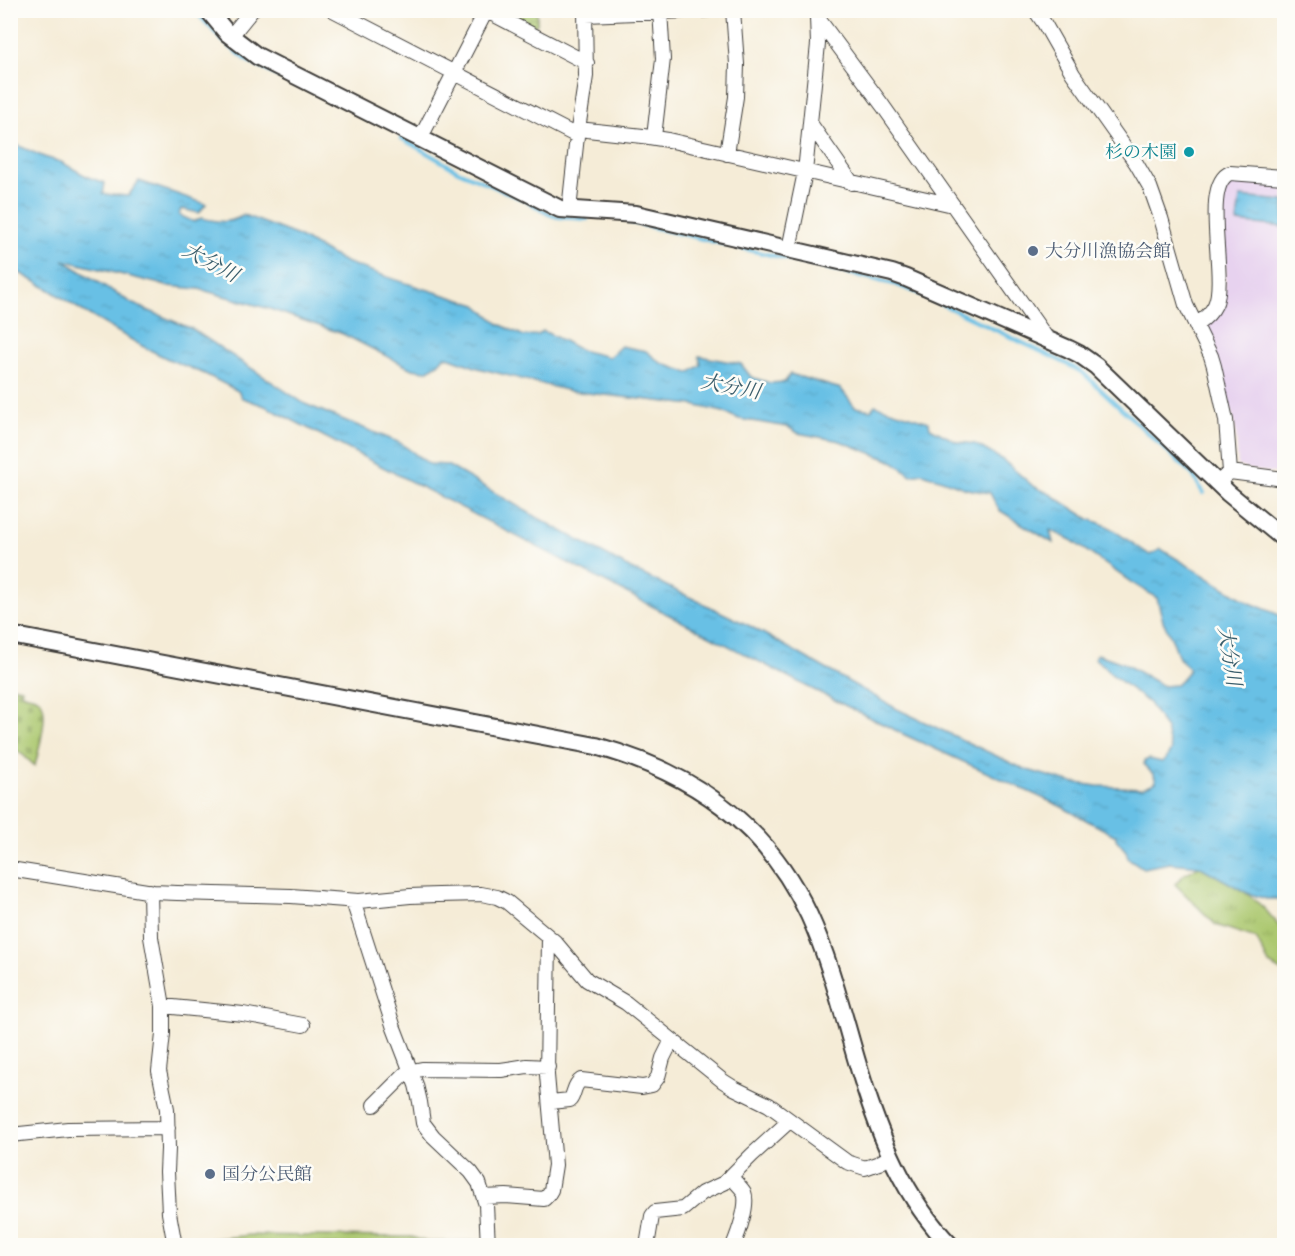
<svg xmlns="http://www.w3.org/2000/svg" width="1295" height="1256" viewBox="0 0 1295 1256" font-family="'Sorts Mill Goudy','Noto Serif JP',serif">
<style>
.built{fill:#e7d2ef}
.grass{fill:url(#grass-tufts);stroke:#647246;stroke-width:1.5}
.cemetery{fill:url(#cemetery-stones);stroke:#647246;stroke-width:1.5}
.park{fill:url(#park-crowns);stroke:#647246;stroke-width:1.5}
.water{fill:url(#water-ripples);stroke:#426e80;stroke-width:1.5;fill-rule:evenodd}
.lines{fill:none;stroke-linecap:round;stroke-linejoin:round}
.stream{stroke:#68c0e5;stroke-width:4}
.minor-casing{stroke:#3d3b38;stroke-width:16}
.tertiary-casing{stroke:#3d3b38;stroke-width:20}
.minor{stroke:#fff;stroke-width:14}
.tertiary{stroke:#fff;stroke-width:16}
.culture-dot{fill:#0f9aa8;stroke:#fdfcf7;stroke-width:2}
.service-dot{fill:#5c6f8a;stroke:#fdfcf7;stroke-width:2}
.labels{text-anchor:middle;stroke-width:5;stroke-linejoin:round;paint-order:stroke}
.culture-label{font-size:18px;fill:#0d838f;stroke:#fdfcf7;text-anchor:end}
.service-label{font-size:18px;fill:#4e5e75;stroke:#fdfcf7;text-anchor:start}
.water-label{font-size:20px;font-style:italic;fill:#3a5e6c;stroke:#fdfcf7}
</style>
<defs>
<pattern id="grass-tufts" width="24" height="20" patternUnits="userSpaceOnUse" patternTransform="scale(1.5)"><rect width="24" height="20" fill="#acc86f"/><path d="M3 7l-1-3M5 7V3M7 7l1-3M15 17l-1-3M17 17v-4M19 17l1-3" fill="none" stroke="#93ab60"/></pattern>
<pattern id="cemetery-stones" width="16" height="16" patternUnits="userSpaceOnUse" patternTransform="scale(1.5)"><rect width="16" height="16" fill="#acc86f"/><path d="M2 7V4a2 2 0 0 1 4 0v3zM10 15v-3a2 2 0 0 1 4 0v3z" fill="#93ab60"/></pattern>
<pattern id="park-crowns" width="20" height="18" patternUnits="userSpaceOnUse" patternTransform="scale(1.5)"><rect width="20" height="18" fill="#acc86f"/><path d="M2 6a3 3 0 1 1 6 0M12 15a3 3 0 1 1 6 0" fill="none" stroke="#93ab60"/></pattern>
<pattern id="water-ripples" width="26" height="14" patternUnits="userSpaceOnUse" patternTransform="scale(1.5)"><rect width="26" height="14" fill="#68c0e5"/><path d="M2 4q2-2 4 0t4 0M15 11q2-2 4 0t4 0" fill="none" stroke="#5aa4c4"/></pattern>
</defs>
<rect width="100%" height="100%" fill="#fdfcf7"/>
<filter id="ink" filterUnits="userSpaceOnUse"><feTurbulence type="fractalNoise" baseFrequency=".0167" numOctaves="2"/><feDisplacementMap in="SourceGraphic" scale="12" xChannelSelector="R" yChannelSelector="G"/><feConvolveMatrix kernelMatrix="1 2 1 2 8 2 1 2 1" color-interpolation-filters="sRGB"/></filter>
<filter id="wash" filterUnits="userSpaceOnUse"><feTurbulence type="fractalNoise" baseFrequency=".008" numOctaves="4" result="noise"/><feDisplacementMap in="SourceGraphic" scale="24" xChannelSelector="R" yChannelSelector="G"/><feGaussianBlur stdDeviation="1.35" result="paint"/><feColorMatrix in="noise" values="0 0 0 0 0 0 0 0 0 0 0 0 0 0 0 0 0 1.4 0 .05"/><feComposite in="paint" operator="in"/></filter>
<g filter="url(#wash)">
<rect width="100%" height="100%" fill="#f5ecd7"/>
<!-- built -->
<path class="built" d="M1230 178 1284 186V474L1252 470 1238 466 1236 432 1232 414 1215 354 1203 326 1223 307 1226 273 1222 223V199L1226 183Z"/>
<!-- grass -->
<path class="grass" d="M1199 866 1247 893 1265 909 1284 932V973L1269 964 1256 938 1216 925 1175 884 1185 874Z"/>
<!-- cemetery -->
<path class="cemetery" d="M11 686 22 688 21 693C26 695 35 696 39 699 51 709 38 752 35 766L23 755 11 746Z"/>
<!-- park -->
<path class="park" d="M495 11H537V24L530 29Z
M249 1235 399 1237H412L427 1242 480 1241 482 1245 180 1246V1243Z"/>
<!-- water -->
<path class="water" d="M10 142 44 157 61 162 88 177 105 183 103 194 128 196 139 181 206 204 199 213 181 209 179 215 194 222 201 218C218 222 230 224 244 215L296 235 345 262 396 280 477 305 499 324 524 336 538 335 543 331 564 341 580 350 609 357 621 346 646 351 661 363 689 373 701 365 699 356 741 364 751 377 770 383 785 382 790 374 841 389 855 407 871 410 875 405 929 422 930 428 957 442 975 444 1003 460 1033 486 1050 494 1089 519 1107 526 1150 555 1161 549 1248 602 1284 617V902L1277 899H1266L1247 893 1199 866 1170 863 1143 868 1128 858 1126 851 1116 839V836L1060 806 905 735 810 688 265 406 242 398 238 391 205 374 168 359 142 346 81 310 50 290 11 268ZM63 260 168 286 199 289 270 309 343 334 412 369 426 371 438 364 445 356 478 368 570 391 693 405 723 412 739 419 788 427 798 433 840 441 894 462 911 475 923 473 967 489 990 493 999 510 1053 543 1050 530 1071 540 1131 582 1157 598 1163 621 1174 644 1179 658 1190 669 1176 685 1163 686 1123 663 1097 654 1094 658 1104 666 1110 673 1149 703 1166 729 1171 750 1166 759 1162 762 1149 759 1144 761 1143 764 1154 775 1156 782 1150 785 1142 788 1097 786 1069 782 1024 769 897 709 750 626 631 569 531 514 447 465 429 464 400 443 305 404 192 329 133 304Z
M1240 197 1284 201V227L1237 222Z"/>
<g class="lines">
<!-- stream -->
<path class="stream" d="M194 10 222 40 248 61 290 82
M401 138 458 171 529 202 549 214 558 217 587 219
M630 222 894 284 920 294 1069 365 1083 373 1193 475 1203 493"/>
</g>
</g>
<g filter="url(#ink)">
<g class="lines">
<!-- minor casing -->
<g class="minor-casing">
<path id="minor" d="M333 10 577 136
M485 10 587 63
M1035 10 1044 23 1073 74 1136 163 1150 187 1161 218 1186 305 1211 356 1214 366 1226 420 1230 472
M586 15 710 10
M817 17 883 106 1048 340
M231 36 252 10
M810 123 852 183
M578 129 643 136 668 140 953 205
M654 137 663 59 660 10
M420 139 486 11
M727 154 736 97 737 64 733 10
M569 210 577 136 586 76 585 10
M789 249 805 172 818 44 817 17
M1196 325C1203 320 1211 314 1215 305 1228 278 1200 185 1230 173L1284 177
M1223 478 1230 472 1284 479
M10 869 153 892 177 893 291 896 359 901 410 896 438 895 481 894 497 897 507 902 555 942 587 980 626 1003 723 1081 734 1088 769 1105 847 1162 865 1168 879 1163 890 1157
M150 891 151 937 163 1006V1034L159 1071 167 1109 168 1149 167 1172 169 1213 175 1246
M353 901 394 1028 416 1085 420 1102 423 1123 433 1136 471 1172 479 1183 486 1205 488 1246
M163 1006 243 1014 303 1025
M550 1102 570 1100C575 1094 573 1085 581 1080L642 1087 652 1085 658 1077 663 1058 672 1040
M374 1105 405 1074 412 1071 422 1069 501 1070 527 1066 548 1067
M10 1135 68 1129 168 1128
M731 1177C735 1182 741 1187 744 1192 749 1205 738 1234 733 1246
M484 1197 506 1196 544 1199 548 1195 551 1190 555 1165 547 1075 549 937
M647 1246 652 1216 655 1212 683 1209 702 1193 724 1183 752 1155 785 1125"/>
</g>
<!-- tertiary casing -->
<g class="tertiary-casing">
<path id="tertiary" d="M208 10 227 33 257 56 560 209 636 214 892 273 906 278 1069 349 1079 354 1096 366 1228 493 1284 539
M10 635 596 746C691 772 766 823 809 915 832 965 845 1023 861 1075 880 1137 904 1198 951 1246"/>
</g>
<!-- minor -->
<use href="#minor" class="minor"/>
<!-- tertiary -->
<use href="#tertiary" class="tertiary"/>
</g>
</g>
<!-- markers -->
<circle class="culture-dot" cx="1189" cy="152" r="6"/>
<g class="service-dot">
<circle cx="1033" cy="251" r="6"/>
<circle cx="210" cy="1174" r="6"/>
</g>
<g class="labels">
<!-- culture labels -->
<g class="culture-label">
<text x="1177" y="158">杉の木園</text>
</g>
<!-- service labels -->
<g class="service-label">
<text x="1045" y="257">大分川漁協会館</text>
<text x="222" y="1180">国分公民館</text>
</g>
<!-- water labels -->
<g class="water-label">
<text transform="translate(211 262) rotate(28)" y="7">大分川</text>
<text transform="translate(731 386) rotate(11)" y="7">大分川</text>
<text transform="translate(1230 656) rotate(81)" y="7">大分川</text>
</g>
</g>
<!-- margin -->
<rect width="1295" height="1256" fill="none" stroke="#fdfcf7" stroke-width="36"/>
</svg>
